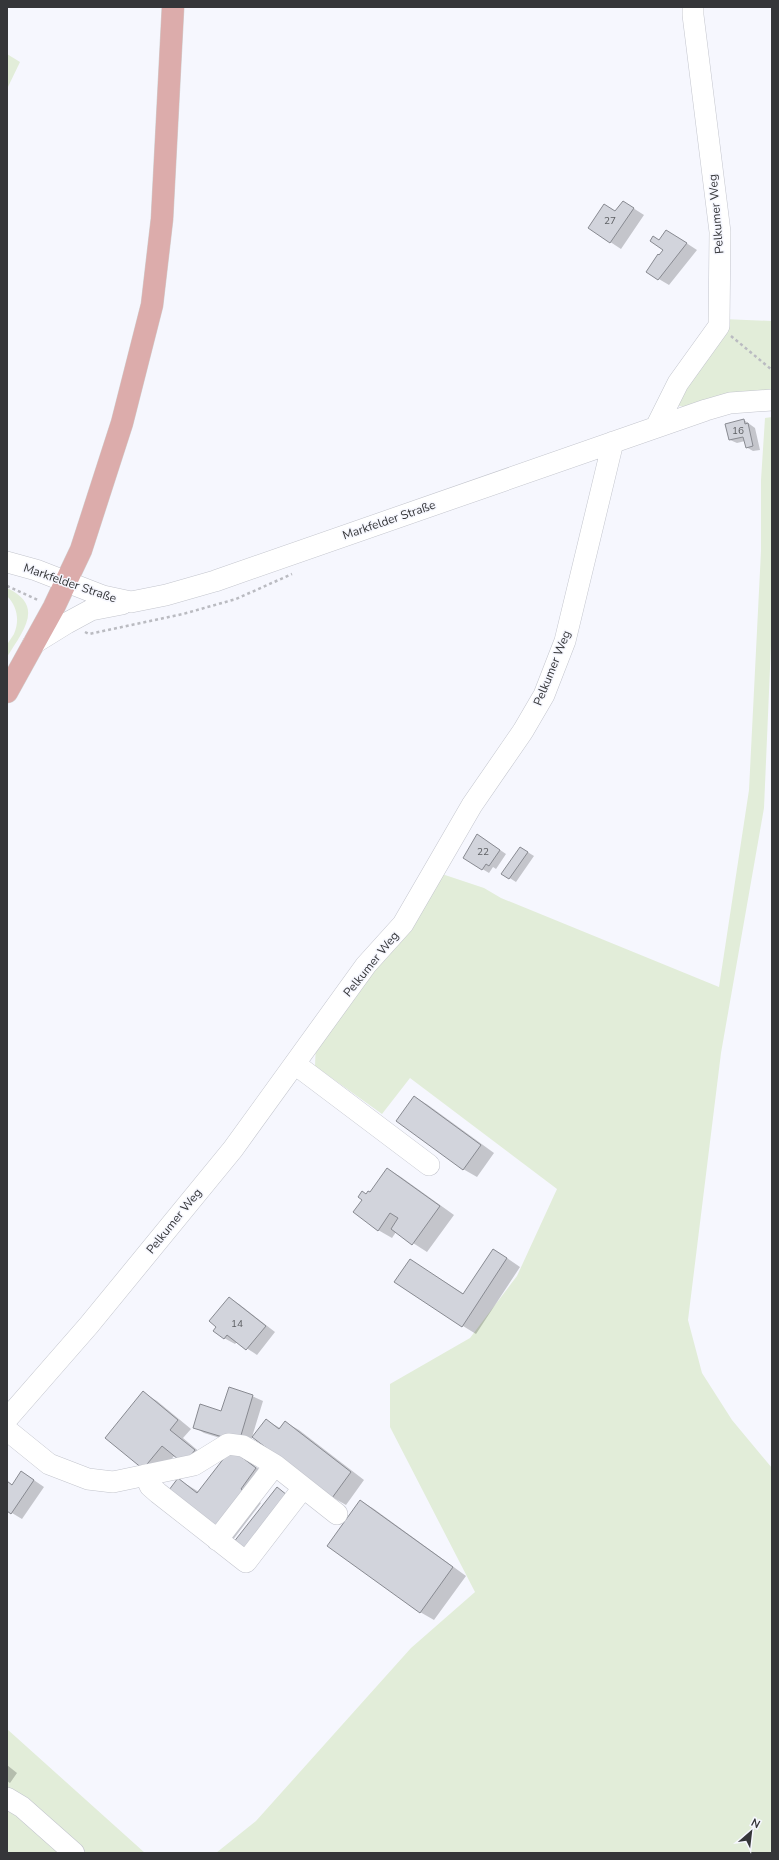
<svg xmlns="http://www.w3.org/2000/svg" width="779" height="1860" viewBox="0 0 779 1860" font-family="'Nunito Sans',sans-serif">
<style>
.green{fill:#e2edd9}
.shadow{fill:#0003}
.building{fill:#d2d4dc;stroke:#888a91}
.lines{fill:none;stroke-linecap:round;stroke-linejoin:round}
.minor-casing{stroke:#c3c5cd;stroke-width:22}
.major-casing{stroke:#d3d3d3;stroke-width:23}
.path{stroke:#babbc1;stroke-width:2.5;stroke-dasharray:3 3;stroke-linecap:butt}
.minor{stroke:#fff;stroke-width:21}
.major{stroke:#dcacab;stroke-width:22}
.labels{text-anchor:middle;stroke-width:3;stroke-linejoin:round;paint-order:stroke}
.number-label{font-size:10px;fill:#5c5e62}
.street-label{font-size:12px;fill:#353639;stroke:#f6f7fe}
</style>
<rect width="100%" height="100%" fill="#f6f7fe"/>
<!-- green -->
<path class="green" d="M7 54 20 62 7 89Z
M723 319 772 321V393L687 408 673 404Z
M772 417V622L764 808 721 1053 688 1320 702 1373 732 1420 772 1468V1853H216L256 1821 411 1648 475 1592 390 1427V1384L470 1338 517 1276 557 1189 410 1078 382 1114 315 1066 316 1042 442 874 484 888 501 898 719 987 749 790 761 551V480L765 418Z
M7 588C46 606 22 632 7 657 7 653 6 648 7 645 9 641 12 637 14 634 20 620 17 606 7 596Z
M7 1729 145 1853H7Z"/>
<!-- shadow -->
<path class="shadow" d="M633 208 644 215 621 249 589 228Z
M677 237 697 250 669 285 647 272 664 250 659 241Z
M744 420 755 428 760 450 753 451 746 447 745 441 737 443 730 440Z
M478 835 506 854 496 869 493 867 489 873 464 858Z
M521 848 534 856 516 882 503 874Z
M415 1097 428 1105 494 1153 477 1177 463 1169Z
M388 1169 401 1177 454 1215 427 1252 396 1232 392 1238 378 1230 367 1195 370 1193Z
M507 1258 520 1267 476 1334 463 1326 410 1260 464 1294Z
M229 1298 239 1304 275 1332 257 1355 237 1342 235 1344 224 1338 215 1330Z
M144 1393 157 1401 191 1429 183 1438 208 1459 175 1455 157 1476 143 1469Z
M252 1396 263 1401 249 1447 204 1433 194 1427Z
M266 1420 280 1428 285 1422 299 1430 364 1480 346 1505 332 1497Z
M231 1450 245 1458 269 1477 254 1497 261 1503 232 1541 178 1479 199 1492Z
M22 1472 44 1487 22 1519 7 1510V1482L13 1485Z
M361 1501 374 1509 466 1576 434 1620 420 1612Z
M7 1765 17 1773 10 1783 7 1781Z"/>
<!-- building -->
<path class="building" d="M623 201 634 208 610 243 588 228 604 204 615 211Z
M666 230 687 243 658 280 646 272 658 254 659 255 663 250 650 241 653 236 659 240Z
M744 419 745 424 748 423 753 446 746 448 743 437 729 440 725 424Z
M477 834 500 850 489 866 486 864 482 870 463 858Z
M520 847 528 852 509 879 501 874Z
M414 1096 481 1145 463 1170 396 1121Z
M387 1168 440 1206 412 1245 391 1229 398 1218 390 1213 378 1231 353 1212 362 1200 358 1197 362 1191 366 1194 368 1191 370 1192Z
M493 1249 507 1258 462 1327 394 1282 410 1259 463 1294Z
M229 1297 266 1326 246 1350 227 1335 224 1339 213 1331 216 1327 209 1321Z
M229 1387 253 1395 239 1442 193 1428 200 1404 221 1411Z
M143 1391 178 1420 170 1430 195 1450 184 1464 162 1446 143 1469 105 1438Z
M266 1419 279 1429 285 1421 351 1472 332 1498 252 1437Z
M231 1449 256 1468 241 1489 248 1494 217 1534 166 1494 178 1478 197 1493Z
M21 1471 34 1480 11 1514 7 1511V1481L12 1485Z
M277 1487 287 1495 243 1551 233 1543Z
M360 1500 453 1567 420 1613 327 1546Z"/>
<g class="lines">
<!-- minor casing -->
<g class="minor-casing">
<path id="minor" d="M656 427 678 383 719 326 720 232 693 15V7
M7 562 36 570 103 596 131 602 166 595 215 581 706 410 730 403 772 400
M33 644 67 623 91 610 122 604
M295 1064 429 1165
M7 1419 89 1325 233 1149 366 965 403 924 472 805 523 731 544 695 565 641 613 442
M7 1430 49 1464 88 1479 113 1482 194 1465 228 1444 243 1446 275 1465 337 1514
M145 1475 150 1486 158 1493 246 1562 303 1488
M217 1540 275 1465
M7 1798 22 1807 74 1853"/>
</g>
<!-- major casing -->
<g class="major-casing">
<path id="major" d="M7 692 54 607 81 550 122 423 152 305 162 219 173 7"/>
</g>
<!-- path -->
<path class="path" d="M731 336 772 370
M7 586 38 600
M85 632 89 634 183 614 236 599 292 574"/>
<!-- minor -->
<use href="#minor" class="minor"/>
<!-- major -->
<use href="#major" class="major"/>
</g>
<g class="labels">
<!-- number labels -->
<g class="number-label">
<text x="610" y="224">27</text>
<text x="738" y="434">16</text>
<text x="483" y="855">22</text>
<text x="237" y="1327">14</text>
</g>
<!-- street labels -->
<g class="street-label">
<text transform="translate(716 214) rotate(-95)" y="4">Pelkumer Weg</text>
<text transform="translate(389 520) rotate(-19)" y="4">Markfelder Straße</text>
<text transform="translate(70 583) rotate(19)" y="4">Markfelder Straße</text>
<text transform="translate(552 668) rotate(-68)" y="4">Pelkumer Weg</text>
<text transform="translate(371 964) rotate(-51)" y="4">Pelkumer Weg</text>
<text transform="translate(174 1221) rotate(-51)" y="4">Pelkumer Weg</text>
</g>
</g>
<!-- border -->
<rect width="779" height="1860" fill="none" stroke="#353639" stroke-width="16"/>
<!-- north arrow -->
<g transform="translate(751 1832) rotate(28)" stroke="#f6f7fe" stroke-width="3" paint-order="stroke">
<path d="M0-3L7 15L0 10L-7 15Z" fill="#353639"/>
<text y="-6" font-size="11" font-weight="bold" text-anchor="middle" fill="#353639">N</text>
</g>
</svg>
